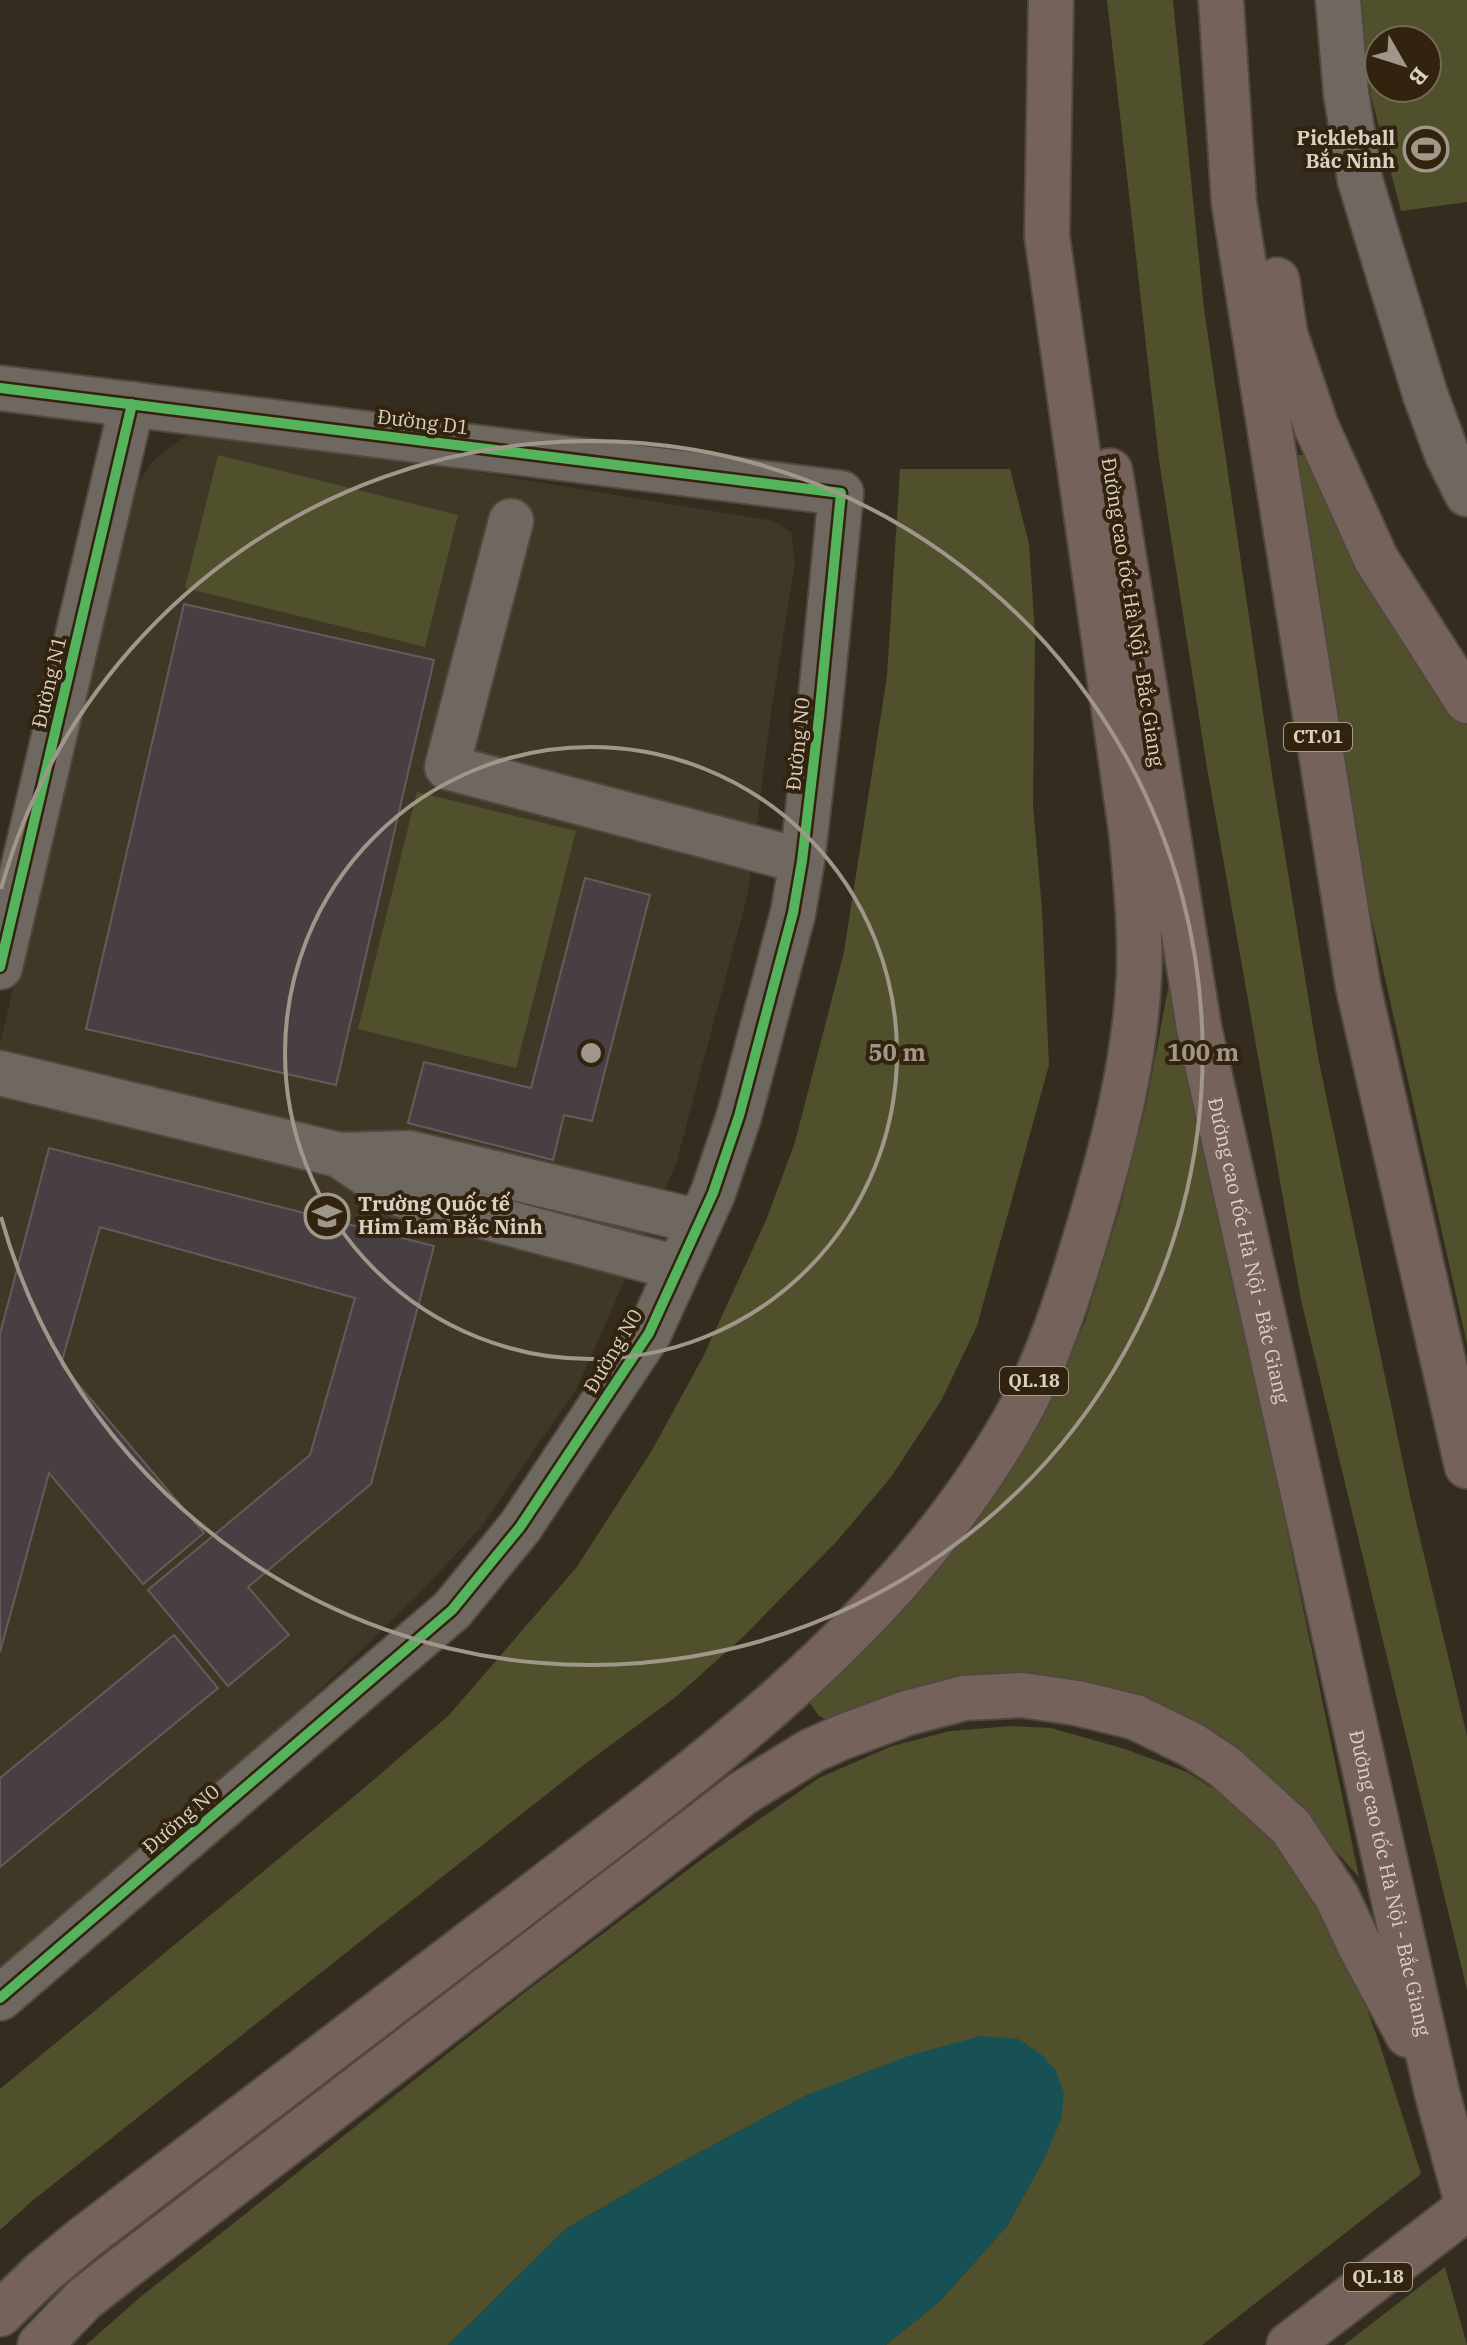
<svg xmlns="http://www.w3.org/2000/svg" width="1467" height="2345" viewBox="0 0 1467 2345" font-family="'IBM Plex Serif',serif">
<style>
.education{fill:#403827}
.green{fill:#50502d;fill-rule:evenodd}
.water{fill:#175155}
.building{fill:#483f42;stroke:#635c5b;stroke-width:2}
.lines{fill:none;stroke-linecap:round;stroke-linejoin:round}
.minor-casing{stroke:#50493f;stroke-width:48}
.highway-casing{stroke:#50493f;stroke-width:48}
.minor{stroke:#6f6860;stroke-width:44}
.highway{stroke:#75625a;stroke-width:44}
.cycleway-casing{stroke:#32230e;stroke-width:15}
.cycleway{stroke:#56b35d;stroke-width:10}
.ring{fill:none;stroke:#a0978a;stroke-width:4}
.labels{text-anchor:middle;stroke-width:8;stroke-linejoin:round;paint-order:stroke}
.shield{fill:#32230e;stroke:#a89c8d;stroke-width:2}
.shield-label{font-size:18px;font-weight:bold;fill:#dad0c3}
.poi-label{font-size:20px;font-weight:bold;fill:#dad0c3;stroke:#32230e;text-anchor:end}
.street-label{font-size:20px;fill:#dad0c3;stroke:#32230e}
.centre{fill:#a0978a;stroke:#32230e;stroke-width:4}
.ring-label{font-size:24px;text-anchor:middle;font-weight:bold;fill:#a0978a;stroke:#32230e;stroke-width:8;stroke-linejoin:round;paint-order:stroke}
</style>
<rect width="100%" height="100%" fill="#342c1f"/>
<!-- education -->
<path class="education" d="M203 427 774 521 791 532 795 563 771 712 748 893 676 1164 577 1388 481 1527 415 1598 221 1785 0 1974V1044L131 495 153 461 177 442Z"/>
<!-- green -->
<path class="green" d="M1107 0H1173L1204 309 1273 781 1318 1057 1410 1496 1467 1736V1990L1301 1300 1206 762 1159 460Z
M1361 0H1467V202L1401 211 1371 96ZM1379 40H1427V88H1379Z
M218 455 458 515 425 647 185 588Z
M1298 455H1305L1311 460 1409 648 1467 724V1344L1355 844 1294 461Z
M900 469H1010L1029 544 1035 634 1033 805 1042 910 1049 1065 977 1326 941 1401 891 1477 837 1541 744 1636 677 1696 585 1764 32 2201 0 2230V2089L363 1789 449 1715 576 1568 651 1452 703 1357 767 1218 795 1142 844 952 887 676Z
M417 792 576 831 516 1068 358 1029Z
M1171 973 1359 1877 1286 1796 1007 1677 944 1679 863 1705 827 1720 819 1716 807 1699 874 1641 971 1526 1039 1422 1085 1322 1120 1208 1146 1106Z
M1012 1726 1051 1728 1125 1749 1187 1772 1226 1797 1280 1850 1311 1884 1352 1968 1380 2045 1421 2174 1202 2345H886L940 2301 1007 2226 1045 2157 809 2094 678 2164 567 2228 448 2345H86L138 2299 529 1989 705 1857 819 1778 892 1746 950 1731Z
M1445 2267 1467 2345H1344Z"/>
<!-- water -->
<path class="water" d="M981 2036 1019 2039 1043 2056 1056 2071 1064 2093 1061 2120 1045 2157 1007 2226 940 2301 886 2345H448L567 2228 678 2164 809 2094 911 2055Z"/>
<!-- building -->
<path class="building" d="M184 604 434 660 336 1085 86 1029Z
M585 878 650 895 592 1121 564 1115 553 1160 408 1123 424 1062 531 1088Z
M49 1148 434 1246 371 1484 248 1587 289 1635 228 1686 148 1590 310 1455 355 1298 100 1227 61 1364 204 1533 143 1584 49 1473 0 1652V1334Z
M174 1635 218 1688 0 1867V1778Z"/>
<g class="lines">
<!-- minor casing -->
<g class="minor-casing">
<path id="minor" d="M1338 0 1346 93 1360 180 1425 394 1447 454 1467 494
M0 388 841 493 819 717 802 861 793 913 739 1116 713 1193 649 1333 520 1527 452 1610 0 1998
M511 521 447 767 802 861
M0 967 132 404
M0 1073 339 1155 409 1153 700 1222
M339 1155 395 1193 678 1268"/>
</g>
<!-- highway casing -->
<g class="highway-casing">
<g id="highway">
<path d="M1221 0 1234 203 1358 986 1467 1466"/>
<path d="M1277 280 1285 334 1316 426 1376 559 1467 701"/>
<path id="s1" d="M1110 471 1199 1028 1437 2093 1467 2203"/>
<path d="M0 2314 41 2274 83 2239C231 2126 379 2013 527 1900 712 1758 910 1616 1023 1405 1053 1348 1075 1275 1093 1213 1116 1135 1135 1057 1139 976 1141 930 1136 883 1132 837L1047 236 1051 0"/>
<path d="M40 2345 84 2299 121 2270 743 1793 811 1751 842 1737 907 1713 964 1698 1022 1695 1050 1699 1077 1703 1135 1717 1192 1745 1225 1767 1291 1827 1337 1897 1359 1944 1408 2035"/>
<path d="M1289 2345 1467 2208"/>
</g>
</g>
<!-- minor -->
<use href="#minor" class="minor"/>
<!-- highway -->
<use href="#highway" class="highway"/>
<!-- cycleway casing -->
<g class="cycleway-casing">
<path id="cycleway" d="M0 388 841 493 819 717 802 861 793 913 739 1116 713 1193 649 1333 520 1527 452 1610 0 1998
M0 967 132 404"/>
</g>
<!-- cycleway -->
<use href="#cycleway" class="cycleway"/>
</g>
<!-- distance rings -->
<g class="ring">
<circle cx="591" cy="1053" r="306"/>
<path d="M1 889A612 612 0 1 1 1 1217"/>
</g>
<!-- icons -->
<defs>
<g id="stadium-ring" transform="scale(2.3)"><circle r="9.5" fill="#32230e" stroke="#a0978a" stroke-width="1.5"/><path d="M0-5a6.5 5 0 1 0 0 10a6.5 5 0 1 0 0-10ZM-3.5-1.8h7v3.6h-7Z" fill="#a0978a"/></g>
<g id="school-ring" transform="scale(2.3)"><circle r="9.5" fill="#32230e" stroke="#a0978a" stroke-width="1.5"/><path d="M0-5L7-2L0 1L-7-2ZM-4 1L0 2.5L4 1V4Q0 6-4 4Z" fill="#a0978a"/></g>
</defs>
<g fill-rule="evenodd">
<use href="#stadium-ring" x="1426" y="149"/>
<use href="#school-ring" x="327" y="1216"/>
</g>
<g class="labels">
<!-- shield labels -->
<g class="shield">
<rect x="1284" y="723" width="68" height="28" rx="6"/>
<rect x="1000" y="1367" width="68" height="28" rx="6"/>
<rect x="1344" y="2263" width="68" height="28" rx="6"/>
</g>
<g class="shield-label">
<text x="1318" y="743">CT.01</text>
<text x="1034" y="1387">QL.18</text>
<text x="1378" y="2283">QL.18</text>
</g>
<!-- poi labels -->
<g class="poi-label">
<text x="1395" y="145">Pickleball<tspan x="1395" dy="23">Bắc Ninh</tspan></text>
<text x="358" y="1211" text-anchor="start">Trường Quốc tế<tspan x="358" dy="23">Him Lam Bắc Ninh</tspan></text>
</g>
<!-- street labels -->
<g class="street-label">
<text transform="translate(423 422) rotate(7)" y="7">Đường D1</text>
<text transform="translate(1133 612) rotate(81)" y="7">Đường cao tốc Hà Nội - Bắc Giang</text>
<text transform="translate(49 682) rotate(-77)" y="7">Đường N1</text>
<text transform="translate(798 744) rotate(-84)" y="7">Đường N0</text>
<text dy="7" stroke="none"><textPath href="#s1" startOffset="792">Đường cao tốc Hà Nội - Bắc Giang</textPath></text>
<text transform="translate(613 1351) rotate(-59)" y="7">Đường N0</text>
<text transform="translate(181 1819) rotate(-41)" y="7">Đường N0</text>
<text dy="7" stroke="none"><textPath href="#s1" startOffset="1440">Đường cao tốc Hà Nội - Bắc Giang</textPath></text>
</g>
</g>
<circle cx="591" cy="1053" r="12" class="centre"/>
<g class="ring-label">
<text x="897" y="1061">50 m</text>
<text x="1203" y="1061">100 m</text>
</g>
<!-- north arrow -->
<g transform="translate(1403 64) rotate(129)"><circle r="38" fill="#32230e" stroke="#756856" stroke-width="2"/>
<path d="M0-6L14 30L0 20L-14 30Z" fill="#a0978a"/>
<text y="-12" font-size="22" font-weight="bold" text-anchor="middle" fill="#dad0c3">B</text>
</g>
</svg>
